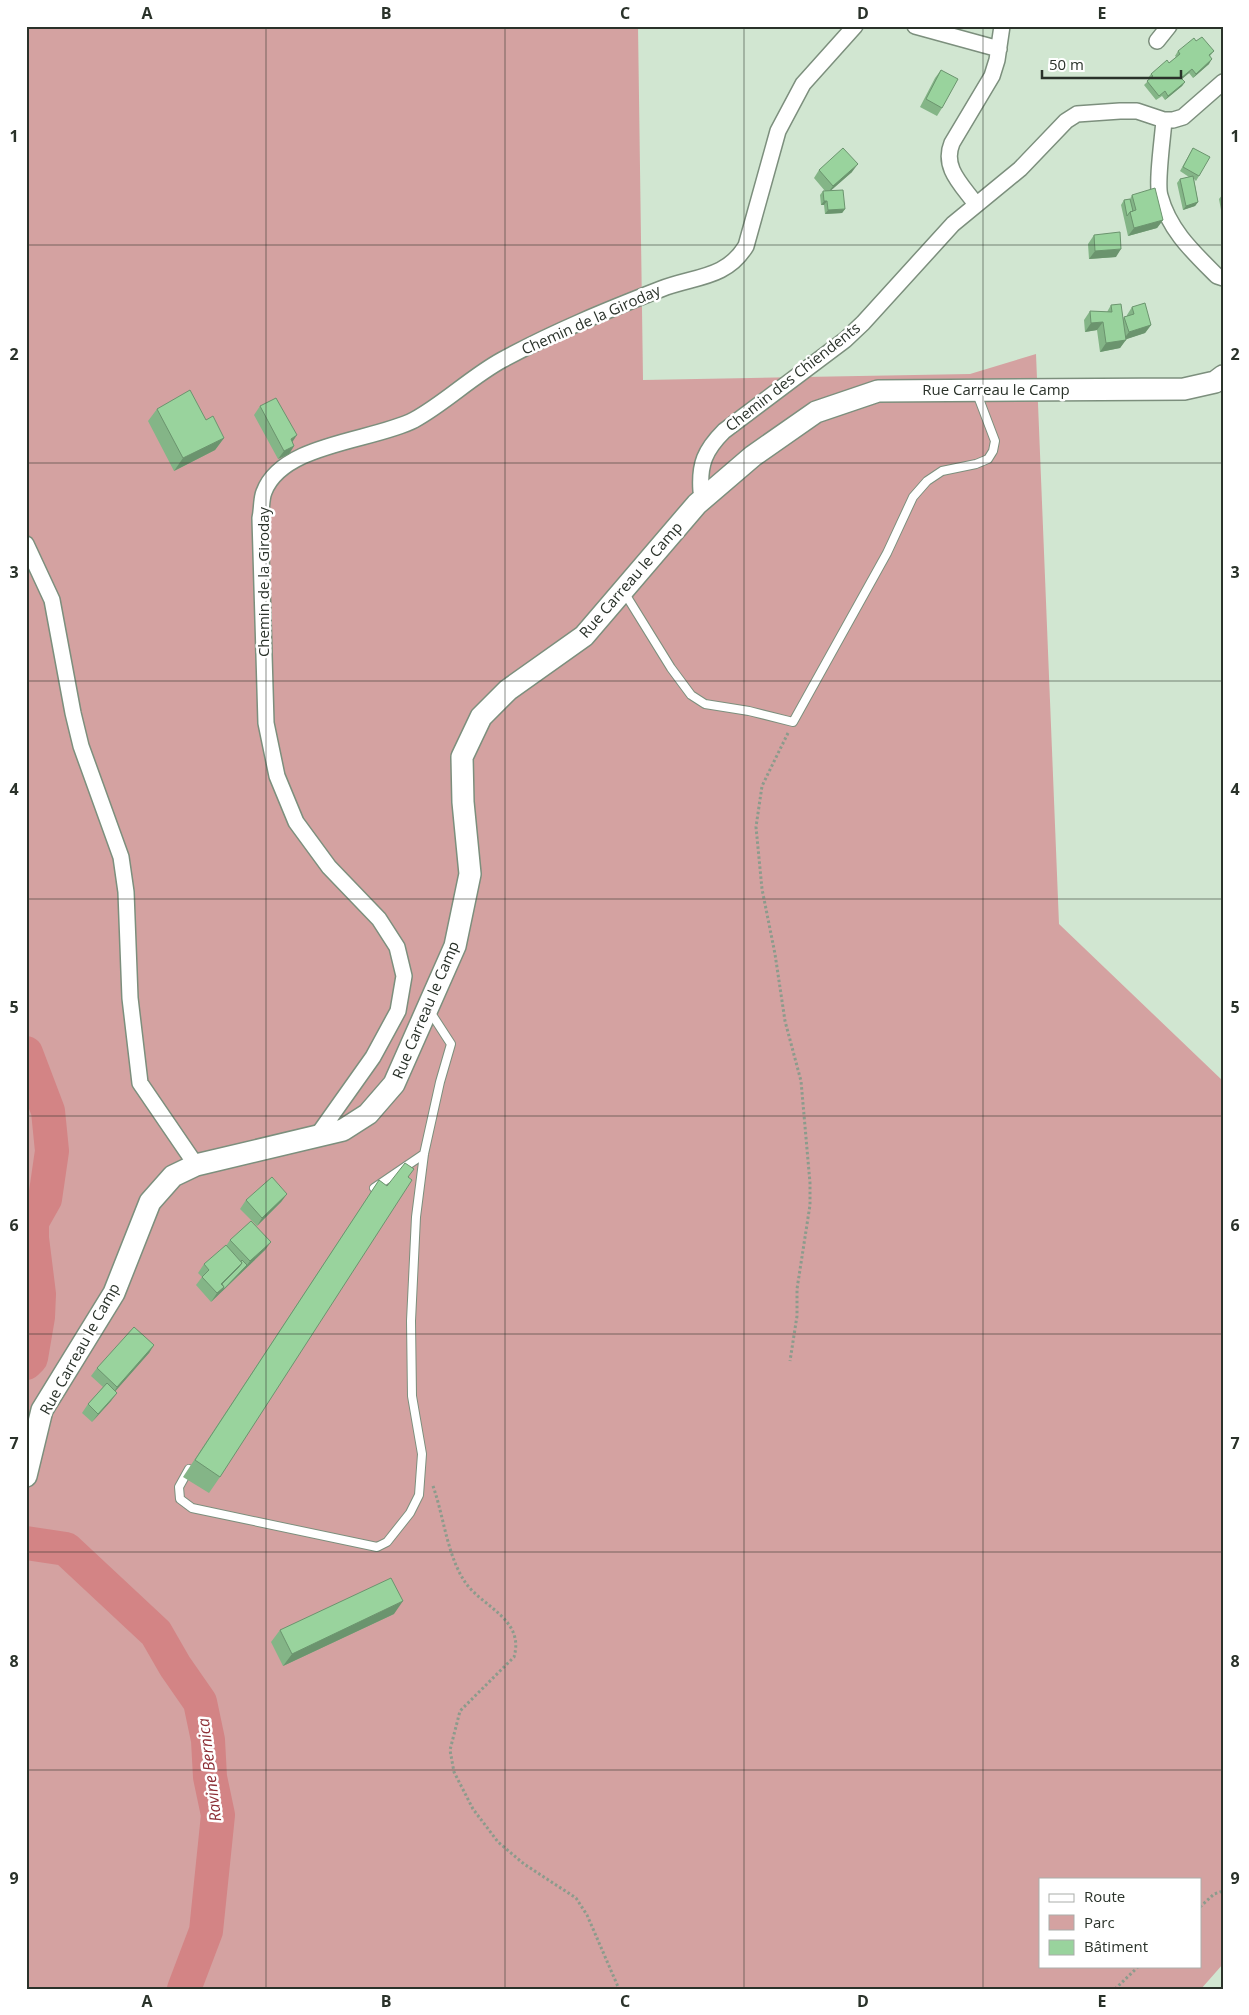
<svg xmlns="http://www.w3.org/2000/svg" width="1249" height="2015" viewBox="0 0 1249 2015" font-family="'Open Sans',sans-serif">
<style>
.green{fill:#d4a2a1;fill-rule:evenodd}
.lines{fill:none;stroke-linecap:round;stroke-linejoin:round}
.river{stroke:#d38485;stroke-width:34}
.service-casing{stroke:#7c8f7d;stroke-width:10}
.minor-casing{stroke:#7c8f7d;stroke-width:18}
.secondary-casing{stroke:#7c8f7d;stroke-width:24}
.path{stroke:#8c9b8c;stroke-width:3;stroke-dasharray:2.5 2.5;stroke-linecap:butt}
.service{stroke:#fff;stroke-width:8}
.minor{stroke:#fff;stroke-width:15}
.secondary{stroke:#fff;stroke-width:21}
.wall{fill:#84b587}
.shaded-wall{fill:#6b946e}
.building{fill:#99d39d;stroke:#6b946e}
.grid{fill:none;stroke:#2a322a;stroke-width:1;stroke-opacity:0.55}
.labels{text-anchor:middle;stroke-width:5;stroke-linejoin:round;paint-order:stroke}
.street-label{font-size:15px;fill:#2a322a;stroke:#fff}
.water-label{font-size:16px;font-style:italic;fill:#8c2f36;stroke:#fff}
.neatline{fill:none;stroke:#2a322a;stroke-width:2}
.grid-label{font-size:16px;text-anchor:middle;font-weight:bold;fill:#2a322a}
</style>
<rect width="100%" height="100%" fill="#d1e6d1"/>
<!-- green -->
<path class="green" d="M26 26H638L643 380 970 374 1036 354 1059 924 1223 1081V1964L1201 1989H26ZM1040 1879H1200V1966H1040Z"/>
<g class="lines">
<!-- river -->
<path class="river" d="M26 1053 48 1111 52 1151 45 1199 32 1222V1238L39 1294 38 1317 31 1358 26 1363
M26 1543 66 1549 156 1633 175 1666 200 1702 208 1740 210 1777 218 1815 206 1931 184 1989"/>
<!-- service casing -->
<g class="service-casing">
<path id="service" d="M624 592 671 668 691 695 705 704 749 711 793 722 887 553 913 497 927 481 942 471 976 464 988 459 993 451 995 441 976 391
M374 1188 424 1154
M189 1469 179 1487 180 1499 192 1508 377 1547 387 1542 410 1513 419 1495 422 1454 412 1396 411 1321 416 1217 424 1154 440 1082 451 1044 429 1010"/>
</g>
<!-- minor casing -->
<g class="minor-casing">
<path id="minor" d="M915 26 999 49
M1157 41 1169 26
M1164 120C1163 136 1156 183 1160 196 1169 230 1193 252 1217 276L1223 278
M975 203C961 184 942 167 952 143L992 76 997 60 1002 26
M706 496 701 491C699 464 705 450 724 431L845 340 863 323 953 224 1020 169 1066 121 1077 114 1120 111H1137L1164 120H1173L1183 117 1223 82
M26 544 52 600 73 713 81 746 121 857 126 892 130 998 140 1083 196 1165
M317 1136 373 1057 398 1011 404 976 397 947 379 919 329 867 296 822 277 776 266 723 260 518C262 510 261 499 264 492 282 443 374 441 414 420 445 403 471 377 502 360 553 332 607 310 661 289 694 276 726 279 746 246L778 131 803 84 855 26"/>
</g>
<!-- secondary casing -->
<g class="secondary-casing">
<path id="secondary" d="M26 1476 42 1410 114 1293 150 1202 173 1176 196 1165 343 1130 368 1114 394 1084 455 946 470 874 463 802 462 757 481 717 508 690 584 636 697 504 753 456 816 412 878 391 1184 389 1215 382 1223 376"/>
</g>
<!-- path -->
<path class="path" d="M788 733 762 786 756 827 762 889 775 954 785 1021 801 1081 810 1183V1205L797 1289V1316L790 1361
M433 1486C444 1517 447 1555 465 1582 482 1607 525 1619 514 1657L460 1711 450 1750 454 1772 473 1809 498 1842 524 1864 576 1898 587 1915 619 1989
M1200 1907 1214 1894 1223 1891
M1115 1989 1139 1966"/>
<!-- service -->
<use href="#service" class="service"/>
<!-- minor -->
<use href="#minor" class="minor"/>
<!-- secondary -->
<use href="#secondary" class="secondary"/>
</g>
<!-- wall -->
<path class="wall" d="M1196 41 1214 51 1210 56 1209 64 1193 78 1189 73 1182 79 1185 82 1182 86 1165 100 1162 96 1156 100 1144 85 1149 80 1148 78 1151 74 1169 63 1176 57 1175 56 1178 51Z
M941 70 942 108 937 116 920 107 935 78Z
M1193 148 1199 176 1196 181 1194 179 1198 202 1195 206 1183 210 1177 183 1180 179 1189 177 1180 171Z
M819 170 852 172 831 190 845 209 842 213 825 214 824 205H821L820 195 823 191H825L814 178Z
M1223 194V210H1221L1219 199Z
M1132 195 1163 220 1157 228 1128 236 1121 205 1124 200 1130 199Z
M1094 235 1116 257 1089 259 1088 244Z
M1111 305 1123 319 1124 317 1127 316V315L1132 307 1151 325 1145 333 1126 339 1120 348 1100 352 1097 330 1085 332 1084 320 1090 311 1107 312Z
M260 406 292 442 294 446 289 454 278 459 254 415Z
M157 409 206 420 224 438 215 450 174 471 148 421Z
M408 1177 220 1477 209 1493 183 1477 379 1180 387 1186Z
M287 1194 281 1202 257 1226 240 1209 246 1200Z
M230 1240 265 1250 211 1302 196 1285 202 1277 198 1273 204 1264 226 1246Z
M154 1345 149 1353 115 1391 111 1401 92 1422 82 1413 88 1404 103 1387 91 1376 97 1368Z
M394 1614 283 1666 271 1642 280 1630Z"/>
<!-- shaded-wall -->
<path class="shaded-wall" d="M1210 26H1223V29Z
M1212 59 1209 64 1193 78 1196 74Z
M1192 69 1189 73 1178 82 1181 78Z
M1185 82 1182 86 1165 100 1168 96Z
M858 164 852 172 827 194 833 186Z
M824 201H827L824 205H821Z
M1198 202 1195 206 1183 210 1186 206Z
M845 209 842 213 825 214 828 210Z
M1163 220 1157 228 1128 236 1134 228Z
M1121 249 1116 257 1089 259 1095 251Z
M1103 322 1097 330 1085 332 1091 323Z
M1151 325 1145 333 1124 340H1126L1120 348 1100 352 1106 343 1123 340 1129 332Z
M297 435 291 444V439Z
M224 438 215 450 174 471 183 458Z
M294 446 289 454 278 459 284 451Z
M287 1194 281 1202 257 1226 262 1218Z
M271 1242 265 1250 211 1302 217 1293 247 1265 250 1261Z
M154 1345 149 1353 112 1395 117 1387Z
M117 1393 111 1401 92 1422 98 1414Z
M403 1601 394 1614 283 1666 292 1654Z"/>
<!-- building -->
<path class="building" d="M1202 37 1214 51 1209 55 1212 59 1196 74 1192 69 1181 78 1185 82 1168 96 1165 91 1159 96 1147 81 1153 76 1151 74 1167 60 1169 63 1180 54 1178 51 1194 38 1196 41Z
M941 70 958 79 942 108 926 99Z
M843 148 858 164 833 186 819 170Z
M1193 148 1210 157 1199 176 1183 167Z
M1193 176 1198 202 1186 206 1180 179Z
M1155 188 1163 220 1134 228 1130 212 1136 210 1132 195Z
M843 190 845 209 828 210 827 201H824L823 191Z
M1130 199 1133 211 1130 212 1127 216 1124 200Z
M1120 232 1121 249 1095 251 1094 235Z
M1145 303 1151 325 1129 332 1124 317 1134 314 1132 307Z
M1121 304 1126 340 1106 343 1103 322 1091 323 1090 311 1112 312 1111 305Z
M190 390 206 420 213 416 224 438 183 458 157 409Z
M276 398 297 435 291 439 294 446 284 451 260 406Z
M405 1163 414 1169 408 1177 412 1180 220 1477 195 1460 379 1180 387 1186Z
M272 1177 287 1194 262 1218 246 1200Z
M251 1221 271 1242 250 1261 230 1240Z
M226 1245 242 1263 221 1284 224 1287 217 1293 202 1277 209 1270 204 1264Z
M242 1260 247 1265 222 1291 224 1287 222 1284 239 1267 242 1263 241 1261Z
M134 1327 154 1345 117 1387 97 1368Z
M107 1383 117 1393 98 1414 88 1404Z
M391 1578 403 1601 292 1654 280 1630Z"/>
<!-- grid -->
<path class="grid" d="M266 26V1989M505 26V1989M744 26V1989M983 26V1989M26 245H1223M26 463H1223M26 681H1223M26 899H1223M26 1116H1223M26 1334H1223M26 1552H1223M26 1770H1223"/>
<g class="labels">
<!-- street labels -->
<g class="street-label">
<text transform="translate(591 320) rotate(-24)" y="5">Chemin de la Giroday</text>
<text transform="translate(793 377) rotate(-38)" y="5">Chemin des Chiendents</text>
<text x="996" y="395">Rue Carreau le Camp</text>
<text transform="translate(631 580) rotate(-49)" y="5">Rue Carreau le Camp</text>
<text transform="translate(264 582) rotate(-90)" y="5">Chemin de la Giroday</text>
<text transform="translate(426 1010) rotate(-67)" y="5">Rue Carreau le Camp</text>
<text transform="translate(80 1349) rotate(-61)" y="5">Rue Carreau le Camp</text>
</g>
<!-- water labels -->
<g class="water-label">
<text transform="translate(209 1770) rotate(-97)" y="6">Ravine Bernica</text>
</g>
</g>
<!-- border -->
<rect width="1249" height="2015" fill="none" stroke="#ffffff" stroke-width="55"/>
<!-- legend -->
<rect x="1039" y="1878" width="162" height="90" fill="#ffffff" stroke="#aaadaa"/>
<rect x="1049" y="1894" width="25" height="8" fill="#ffffff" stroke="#aaadaa"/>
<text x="1084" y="1902" font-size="15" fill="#2a322a">Route</text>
<rect x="1049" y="1915" width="25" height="15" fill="#d4a2a1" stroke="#aaadaa"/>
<text x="1084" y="1928" font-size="15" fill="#2a322a">Parc</text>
<rect x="1049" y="1940" width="25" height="15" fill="#99d39d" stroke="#aaadaa"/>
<text x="1084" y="1952" font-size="15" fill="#2a322a">Bâtiment</text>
<!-- scale -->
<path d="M1042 70v8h139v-8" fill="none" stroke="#2a322a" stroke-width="2.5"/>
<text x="1049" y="70" font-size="15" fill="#2a322a" stroke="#ffffff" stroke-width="4" paint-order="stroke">50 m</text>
<rect x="28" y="28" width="1194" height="1960" class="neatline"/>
<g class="grid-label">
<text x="147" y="19">A</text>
<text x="386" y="19">B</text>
<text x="625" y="19">C</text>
<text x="863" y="19">D</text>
<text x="1102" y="19">E</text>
<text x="14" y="142">1</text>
<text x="1235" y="142">1</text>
<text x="14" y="360">2</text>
<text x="1235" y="360">2</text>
<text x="14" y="578">3</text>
<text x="1235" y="578">3</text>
<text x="14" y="795">4</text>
<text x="1235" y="795">4</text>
<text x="14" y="1013">5</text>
<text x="1235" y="1013">5</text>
<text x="14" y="1231">6</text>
<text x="1235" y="1231">6</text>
<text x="14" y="1449">7</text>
<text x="1235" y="1449">7</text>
<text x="14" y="1667">8</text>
<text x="1235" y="1667">8</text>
<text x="14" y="1884">9</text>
<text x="1235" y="1884">9</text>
<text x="147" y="2007">A</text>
<text x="386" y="2007">B</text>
<text x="625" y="2007">C</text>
<text x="863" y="2007">D</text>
<text x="1102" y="2007">E</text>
</g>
</svg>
